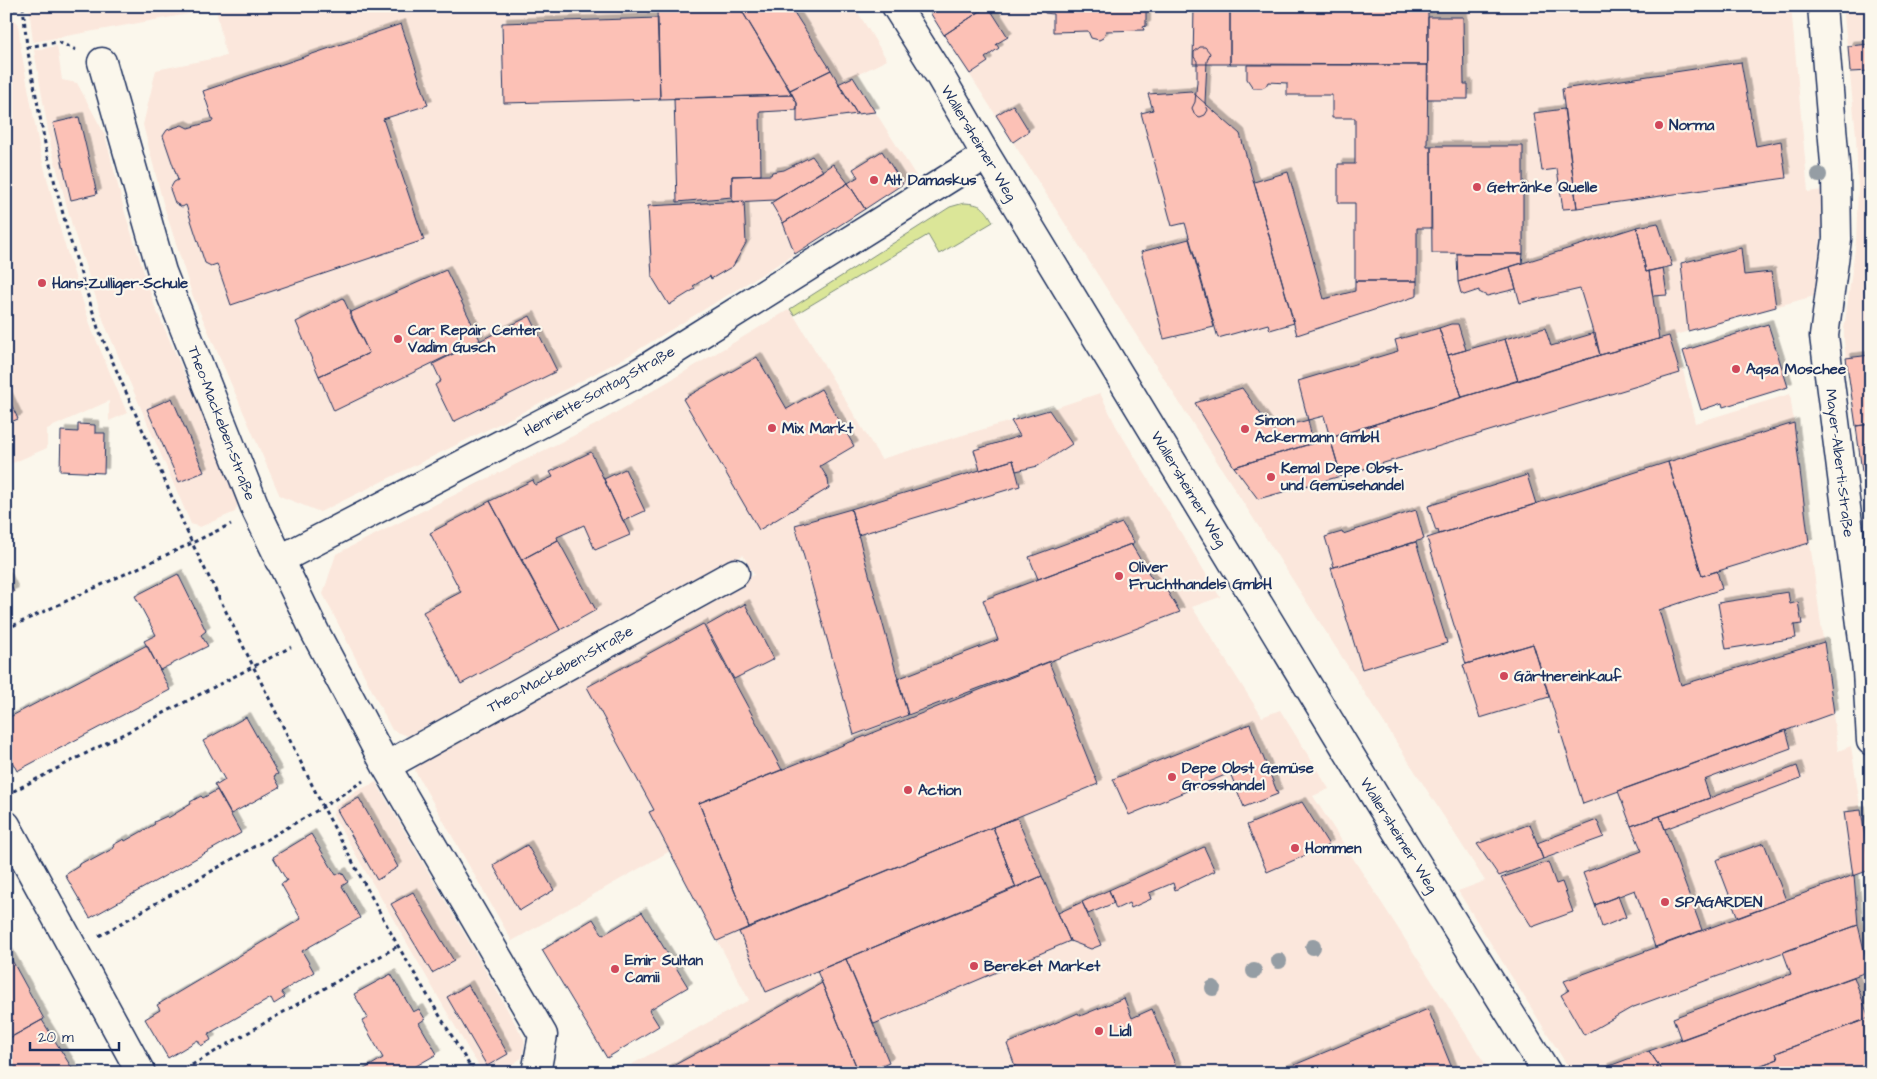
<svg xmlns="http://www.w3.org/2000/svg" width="1877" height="1079" viewBox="0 0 1877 1079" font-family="'Architects Daughter',sans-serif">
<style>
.built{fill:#fbe7dc}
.green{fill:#dbe698;stroke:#7b8a7b}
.building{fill:#fcc1b6;stroke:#1b2f5e;filter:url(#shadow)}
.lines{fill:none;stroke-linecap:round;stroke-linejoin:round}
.minor-casing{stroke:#1b2f5e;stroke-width:31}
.path{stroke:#1b2f5e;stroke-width:3;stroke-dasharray:4 4;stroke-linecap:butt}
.minor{stroke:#fbf7ec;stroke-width:28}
.tree{fill:#959da4}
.poi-dot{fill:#d1495b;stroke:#fbf7ec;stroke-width:2}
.labels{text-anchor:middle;stroke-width:4.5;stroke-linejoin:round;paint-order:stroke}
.poi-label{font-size:15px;font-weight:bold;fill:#1b2f5e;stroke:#fbf7ec;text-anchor:start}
.street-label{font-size:15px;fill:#1b2f5e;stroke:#fbf7ec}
</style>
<defs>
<filter id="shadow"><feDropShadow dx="4.5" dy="-4.5" stdDeviation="0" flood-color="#0004"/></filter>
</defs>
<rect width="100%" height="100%" fill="#fbf7ec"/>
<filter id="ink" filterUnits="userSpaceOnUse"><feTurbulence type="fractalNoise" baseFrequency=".02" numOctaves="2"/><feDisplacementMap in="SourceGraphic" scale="10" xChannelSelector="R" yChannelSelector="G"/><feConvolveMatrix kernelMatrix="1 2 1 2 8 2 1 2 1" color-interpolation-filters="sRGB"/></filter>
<g filter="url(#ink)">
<!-- built -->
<path class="built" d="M29 6H854L887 60 853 77 916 176 795 254 628 356 519 414 320 512 280 496 192 294 163 203 143 125 156 70 226 56 216 9 33 42Z
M926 6H1791L1808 192 1830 189 1822 227 1814 296 1675 335 1695 423 1790 394 1838 751 1851 746 1870 870 1854 876 1871 985V1073H1572L1458 891 1485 881Z
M1843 6H1871V513H1867L1844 342V329L1856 241 1858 188 1856 135Z
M6 18H11L18 23 21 50 40 151 62 236 92 330 127 413 109 421V401L47 429V448L6 466Z
M57 46 62 80 77 83 105 135 125 213 155 307 240 499 235 512 200 527 191 524 105 325 73 229 51 147 34 50Z
M790 309 881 459 1049 410 1100 393 1116 426 1220 597 1192 607 1262 717 1280 710 1329 789 1313 796 1491 1073H616L749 1000 670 851 512 941 415 771 419 756 754 575 743 555 408 736 392 730 323 594 336 554 595 425Z
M376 782 479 959 525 1041 522 1058 499 1073H484L470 1052 333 815 335 806 357 791Z"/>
<!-- green -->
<path class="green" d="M964 203C981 204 985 207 993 222L939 254 928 235 794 315 790 309 950 207Z"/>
<!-- building -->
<path class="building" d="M665 6H739L792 95 660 99 657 11Z
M739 6H790L831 70 790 90Z
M926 6H988L944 35Z
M988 6 1008 37 996 44 999 48 985 58 988 62 970 74 944 35Z
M1038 6H1141V10L1146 11V26L1143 27 1144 30 1106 31 1103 38 1099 40 1091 38 1088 31 1053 32V14L1045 13Z
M1194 6H1230V64H1193Z
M1230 6H1417V10H1428V65L1230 64Z
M1428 17H1463L1464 84H1468V99H1427Z
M658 18 660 99 504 103 502 23Z
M401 24 428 105 383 119 424 240 231 305 217 264 211 266 205 263 186 205 182 207 175 203 170 189 174 182 178 180 163 136 167 130 182 125 188 128 213 121 203 91Z
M1871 44V71L1850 72 1848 46Z
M1200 47H1205L1210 53 1207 61 1205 103 1208 110 1205 115 1200 117 1195 115 1192 108 1195 102 1197 82V61L1194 57V52Z
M1741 62 1756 146 1781 141 1786 178 1577 208 1562 89Z
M1247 65H1428L1427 146H1431V228H1417V281H1355V203H1338V164H1355V118H1332V95H1287V83L1268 82 1266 86 1262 88H1253L1247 79Z
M831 70 857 114 797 122V103L790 90Z
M853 77 875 112 857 114 838 84Z
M1191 91 1240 134 1294 323 1270 330 1268 324 1218 338 1185 223 1172 226 1141 113 1153 110 1148 94Z
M792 95 797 103V110L760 112 761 175 732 176V197L677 202 674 98Z
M1013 105 1029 131 1013 142 996 115Z
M1564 109 1577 208 1563 209 1557 169 1542 171 1534 113Z
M79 117 97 194 71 200 53 123Z
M1431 146H1523V254L1432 253Z
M882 151 903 184 865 209 848 183 858 177 853 169Z
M812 156 823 171 775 200 732 202V176L771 175 772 172 784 170Z
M833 164 848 183 783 223 771 203Z
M1288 172 1324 299 1355 291V281H1417V296L1297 335 1254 182Z
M848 183 865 209 795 254 783 223Z
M744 201 746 243 733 266 711 279 710 276 693 286 695 289 669 305 652 277 648 206Z
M1658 223 1672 266 1646 272 1637 227Z
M1637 227 1646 272 1649 271 1659 339 1600 355 1580 289 1520 303 1510 267Z
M1189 239 1214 327 1164 339 1141 252Z
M1741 248 1744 275 1771 272 1776 307 1688 331 1681 263Z
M1457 254H1523L1522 263 1458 282Z
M1510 267 1516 289 1487 296 1479 292V290L1464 295 1461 293 1458 282Z
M1663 268 1667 295 1653 296 1649 271Z
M446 270 480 340 334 411 319 376 369 353 349 313Z
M343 298 369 353 319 376 296 322Z
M530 316 557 371 453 422 435 385 441 381 433 364Z
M1451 324H1458L1466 350 1448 355 1439 328Z
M1768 324 1788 387 1723 407 1722 403 1701 410 1683 351Z
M1439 328 1462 397 1330 438 1324 416 1308 420 1298 381 1398 351 1395 340Z
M1545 328 1551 346 1595 333 1600 355 1518 381 1505 339Z
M1669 336 1680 373 1341 476 1330 438 1600 355Z
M1505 339 1518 381 1462 397 1448 355Z
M1871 355V424L1856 426 1846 358Z
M757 357 787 409 821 389 854 446 820 466 828 479 829 488 759 530 683 399Z
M1242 388 1272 430 1308 420 1313 443 1234 467 1195 403Z
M6 393 18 419 6 424Z
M172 398 204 472 179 482 147 409Z
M1049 410 1072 444 1038 466 1016 471 1013 460 980 470 974 450 1020 436 1011 421Z
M1794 423 1809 543 1702 576 1668 462Z
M78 424 95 425V433H105L104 473 60 471 61 431 78 432Z
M1871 424V471L1862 472 1856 426Z
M1330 438 1341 476 1258 499 1234 467Z
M591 452 630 535 595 550 584 525 557 537 558 540 521 560 490 501 533 480 535 485 553 477 550 472Z
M1013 460 1020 486 858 535 851 509Z
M1668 462 1702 576 1717 571 1722 589 1659 610 1681 685 1824 642 1834 713 1583 804 1533 644 1466 664 1427 538Z
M625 469 645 511 623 521 604 479Z
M1527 475 1536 504 1439 534 1438 530 1436 531 1428 506Z
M490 501 560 630 461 684 423 612 461 592 430 533Z
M851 509 908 715 854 735 795 525Z
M1416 510 1424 539 1334 567 1325 537 1342 532 1343 534Z
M1122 523 1134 542 1132 546 1131 544 1038 579 1029 557Z
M558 540 596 610 560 630 521 560Z
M1416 542 1447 643 1362 669 1331 568Z
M1131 544 1159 590 1167 591 1180 612 908 715 897 679 998 640 983 600Z
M178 574 206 631 201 635 208 646 160 670 144 641 156 635 135 596Z
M6 576 14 592 6 596Z
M1788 592 1790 604 1798 602 1802 624 1794 625 1796 638 1726 649 1718 603Z
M745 604 774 659 734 679 706 626Z
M703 624 782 770 699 803 749 927 717 941 649 812 654 810 587 687Z
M1533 644 1549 697 1480 718 1463 665Z
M147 645 170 690 17 771 6 750V719Z
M1049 662 1098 784 749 927 699 803Z
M246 717 278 774 274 776 280 787 231 814 214 784 216 783 217 785 225 780 203 741Z
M1250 724 1278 794 1244 807 1230 773 1129 815 1113 779Z
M1786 730 1791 748 1704 780 1710 798 1631 826 1618 791Z
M1797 766 1801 778 1665 829 1660 816Z
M217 790 241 833 90 918 65 875 79 866 78 865 89 859 90 861 114 848 113 845 124 839 125 841 155 824 154 822 167 816 168 818 191 804 190 802 201 796 203 798Z
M359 798 398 867 377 880 337 810Z
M1302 802 1329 845 1267 872 1247 825Z
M1861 810 1870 870 1853 876 1844 812Z
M1660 816 1702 930 1655 947 1635 890 1595 905 1583 873 1642 851 1631 826Z
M1017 818 1042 876 1016 888 993 827Z
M1597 820 1604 837 1543 859 1537 843Z
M1530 824 1543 859 1499 876 1477 844Z
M993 827 1016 888 766 992 739 932Z
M311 834 336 875 342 872 348 882 342 886 360 918 302 951 314 972 281 992 285 997 274 1004 271 998 208 1034 211 1040 201 1046 198 1040 168 1058 145 1019 160 1010 157 1005 301 919 281 884 287 881 273 857Z
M1764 843 1786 900 1738 918 1716 860Z
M527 845 554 890 519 911 493 865Z
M1204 847 1215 871 1175 890 1173 883 1149 893 1151 899 1131 908 1129 903 1116 909 1109 890Z
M1548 862 1556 884 1562 882 1573 912 1532 927 1501 878Z
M1854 875 1858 925 1631 1008 1584 1035 1561 995 1569 990 1564 981Z
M1042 876 1070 941 874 1024 846 959Z
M1109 890 1114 903 1088 914 1082 902Z
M413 892 454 961 432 973 391 904Z
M1618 896 1626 917 1602 927 1595 905Z
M1082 902 1101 945 1091 949 1070 941 1058 913Z
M642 912 688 987 649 1010 659 1026 607 1058 542 950 593 919 603 935Z
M1858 925 1869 971 1681 1040 1673 1018 1791 974 1783 952Z
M6 953H8L44 1019 6 1040Z
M846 959 889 1062 862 1073H859L817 971Z
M391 974 413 1012 419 1009 425 1019 419 1023 437 1054 404 1073H358L383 1058 362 1021 368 1018 354 994Z
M1854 977 1869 1018 1776 1053 1778 1059 1740 1073H1664L1649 1051Z
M822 983 859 1073H660L730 1035Z
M468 985 508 1054 487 1066 447 997Z
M1124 998 1132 1018 1152 1009 1178 1071 1173 1073H1000L1015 1066 1007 1044 1078 1013 1080 1016Z
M1428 1009 1454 1073H1275Z
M1869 1018 1871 1073H1740L1778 1059 1776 1053Z
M42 1020 75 1073H7L6 1071 12 1068 6 1058V1040Z
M1649 1051 1664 1073H1608L1604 1068Z"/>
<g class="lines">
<!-- minor casing -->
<g class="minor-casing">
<path id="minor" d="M896 6 940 76 986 155 1376 798 1547 1073
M1822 6 1836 176 1837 239 1824 336 1867 671 1871 741
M102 62 162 272 257 512 316 634 386 766 543 1035 536 1073
M279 560 640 372 986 155
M386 766 735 573
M6 825 141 1073"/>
</g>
<!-- path -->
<path class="path" d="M23 6 27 47 46 149 68 233 98 328 192 543 231 524
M6 10 23 8
M27 47 58 42 76 50
M6 629 192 543 323 807 398 946 474 1073
M6 795 291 647
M99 936 323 807 363 781
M178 1073 398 946"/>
<!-- minor -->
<use href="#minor" class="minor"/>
</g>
<!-- trees -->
<g class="tree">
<circle cx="1819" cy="175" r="8"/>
<circle cx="1313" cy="947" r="8"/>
<circle cx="1279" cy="961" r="8"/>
<circle cx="1254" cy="971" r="8"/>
<circle cx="1213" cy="988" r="8"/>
</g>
</g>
<!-- markers -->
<g class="poi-dot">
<circle cx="1659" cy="125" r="5"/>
<circle cx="874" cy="180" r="5"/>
<circle cx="1477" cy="187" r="5"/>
<circle cx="42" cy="283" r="5"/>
<circle cx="398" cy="339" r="5"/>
<circle cx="1736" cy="369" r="5"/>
<circle cx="772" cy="428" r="5"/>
<circle cx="1245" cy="429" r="5"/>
<circle cx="1271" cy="477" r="5"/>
<circle cx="1119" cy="576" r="5"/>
<circle cx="1504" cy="676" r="5"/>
<circle cx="1172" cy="777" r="5"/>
<circle cx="908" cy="790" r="5"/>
<circle cx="1295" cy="848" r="5"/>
<circle cx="1665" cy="902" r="5"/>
<circle cx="974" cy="966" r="5"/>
<circle cx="615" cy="969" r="5"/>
<circle cx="1099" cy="1031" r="5"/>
</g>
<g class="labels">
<!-- poi labels -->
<g class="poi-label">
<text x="1669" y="130">Norma</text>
<text x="884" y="185">Alt Damaskus</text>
<text x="1487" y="192">Getränke Quelle</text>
<text x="52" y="288">Hans-Zulliger-Schule</text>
<text x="408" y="335">Car Repair Center<tspan x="408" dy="17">Vadim Gusch</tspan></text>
<text x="1746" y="374">Aqsa Moschee</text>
<text x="1255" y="425">Simon<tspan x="1255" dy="17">Ackermann GmbH</tspan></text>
<text x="782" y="433">Mix Markt</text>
<text x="1281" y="473">Kemal Depe Obst-<tspan x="1281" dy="17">und Gemüsehandel</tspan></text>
<text x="1129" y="572">Oliver<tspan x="1129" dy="17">Fruchthandels GmbH</tspan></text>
<text x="1514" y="681">Gärtnereinkauf</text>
<text x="1182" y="773">Depe Obst Gemüse<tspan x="1182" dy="17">Grosshandel</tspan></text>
<text x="918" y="795">Action</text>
<text x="1305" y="853">Hommen</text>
<text x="1675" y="907">SPAGARDEN</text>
<text x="625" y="965">Emir Sultan<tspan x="625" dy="17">Camii</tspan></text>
<text x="984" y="971">Bereket Market</text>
<text x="1109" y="1036">Lidl</text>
</g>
<!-- street labels -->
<g class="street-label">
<text transform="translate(979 143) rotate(59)" y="5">Wallersheimer Weg</text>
<text transform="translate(599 391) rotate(-29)" y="5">Henriette-Sontag-Straße</text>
<text transform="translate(222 423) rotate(69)" y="5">Theo-Mackeben-Straße</text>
<text transform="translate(1840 463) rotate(83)" y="5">Mayer-Alberti-Straße</text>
<text transform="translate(1189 489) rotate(59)" y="5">Wallersheimer Weg</text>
<text transform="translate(560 669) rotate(-29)" y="5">Theo-Mackeben-Straße</text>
<text transform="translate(1399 835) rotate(58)" y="5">Wallersheimer Weg</text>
</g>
</g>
<!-- margin -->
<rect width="1877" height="1079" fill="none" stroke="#fbf7ec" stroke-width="25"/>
<rect x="12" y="12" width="1852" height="1054" fill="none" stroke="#1b2f5e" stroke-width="2" filter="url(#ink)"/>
<!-- scale -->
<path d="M30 1042v8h89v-8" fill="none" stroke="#1b2f5e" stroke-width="2.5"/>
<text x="38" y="1042" font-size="15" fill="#1b2f5e" stroke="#fbf7ec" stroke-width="4" paint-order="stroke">20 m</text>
</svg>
